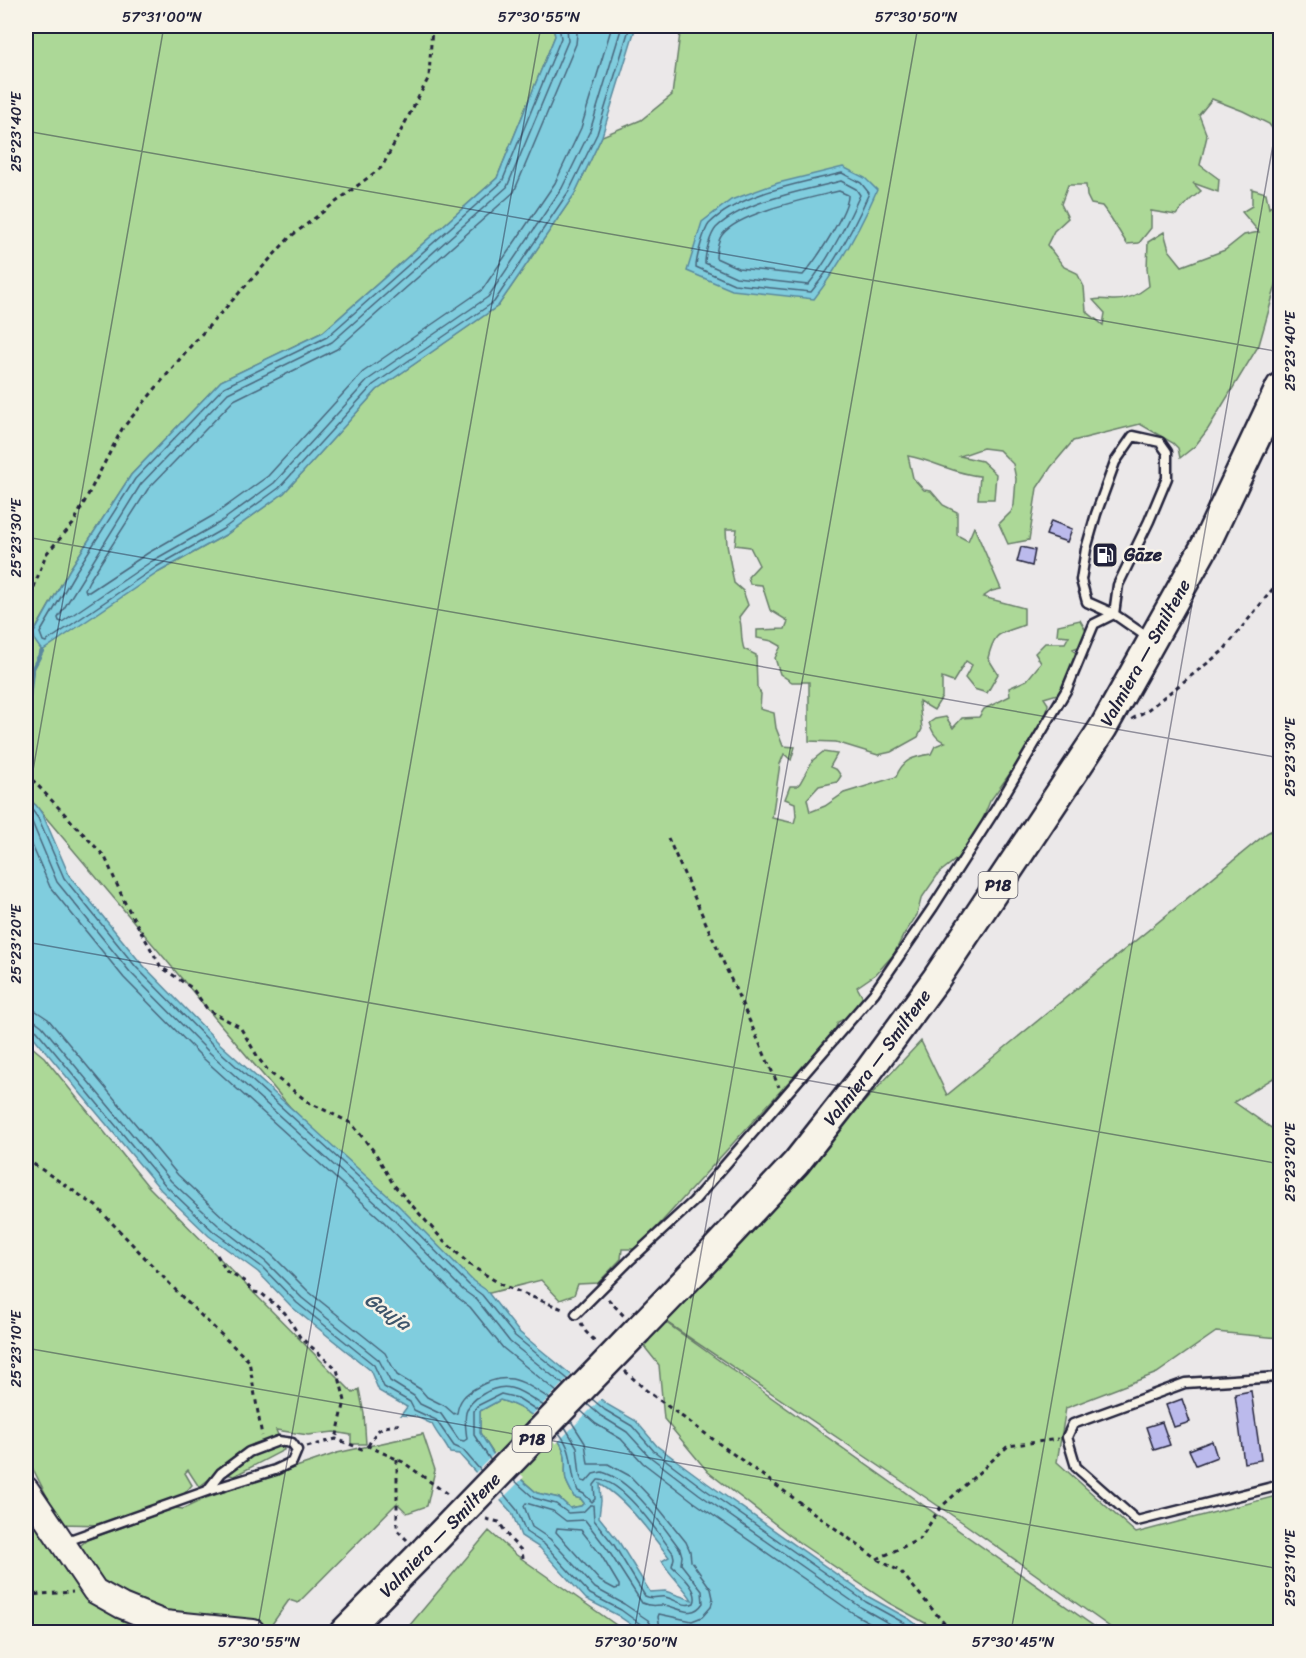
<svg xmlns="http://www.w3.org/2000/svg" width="1306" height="1658" viewBox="0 0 1306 1658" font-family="Sriracha,sans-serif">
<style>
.green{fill:#acd897;stroke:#677d69;stroke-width:1.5}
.water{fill:#80cdde;stroke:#5a899d;stroke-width:1.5;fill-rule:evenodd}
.pier{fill:#ebe8e9}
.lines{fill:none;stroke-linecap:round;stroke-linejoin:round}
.shore{stroke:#48667c;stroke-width:1.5}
.stream{stroke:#5a899d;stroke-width:4.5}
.building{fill:#bbbaec;stroke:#22223b;stroke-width:1.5}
.lane-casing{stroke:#22223b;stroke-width:13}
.secondary-casing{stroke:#22223b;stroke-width:28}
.primary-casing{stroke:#22223b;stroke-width:32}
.path{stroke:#22223b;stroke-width:3;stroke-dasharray:4.5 4.5;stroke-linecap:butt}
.lane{stroke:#f7f3e8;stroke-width:8}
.secondary{stroke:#f7f3e8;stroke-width:24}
.primary{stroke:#f7f3e8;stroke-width:27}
.primary-bridge-casing{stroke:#22223b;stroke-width:32;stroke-linecap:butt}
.primary-bridge{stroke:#f7f3e8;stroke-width:27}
.ticks{fill:none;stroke:#22223b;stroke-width:1.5;stroke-opacity:0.45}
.labels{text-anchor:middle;stroke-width:5;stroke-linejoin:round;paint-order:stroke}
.shield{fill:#f7f3e8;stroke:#62616f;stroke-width:1.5}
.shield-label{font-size:16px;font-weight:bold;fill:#22223b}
.poi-label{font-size:18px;font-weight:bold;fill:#22223b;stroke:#f7f3e8;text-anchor:start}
.street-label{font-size:18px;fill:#22223b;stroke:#f7f3e8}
.water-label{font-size:20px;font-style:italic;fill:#3e556c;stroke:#f7f3e8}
.neatline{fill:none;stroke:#22223b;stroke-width:2}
.ticks-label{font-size:15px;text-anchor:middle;fill:#22223b}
</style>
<rect width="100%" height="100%" fill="#ebe8e9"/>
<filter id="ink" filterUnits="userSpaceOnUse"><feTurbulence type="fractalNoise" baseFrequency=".0167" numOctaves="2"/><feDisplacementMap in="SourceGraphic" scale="12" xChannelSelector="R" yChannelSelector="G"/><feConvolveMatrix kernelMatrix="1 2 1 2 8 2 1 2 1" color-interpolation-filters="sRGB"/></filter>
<g filter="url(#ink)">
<!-- green -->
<path class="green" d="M26 26H553L555 36 497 178 323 332 221 381 131 475 70 569 34 632 159 572 227 534 284 493 377 390 498 306 574 195 602 136 641 120 672 95 681 26H1280V139L1269 124 1243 111 1212 99 1199 115 1207 136 1200 165 1219 179 1218 192 1193 183 1201 191 1190 200 1176 215 1151 211V228L1139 243 1127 244 1111 218 1102 206 1091 204 1087 196 1086 185H1068L1061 204 1068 218 1054 231 1047 245 1064 267 1077 273 1084 287 1086 311 1103 325 1105 313 1093 300C1100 298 1105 300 1112 300 1127 301 1139 294 1149 286L1147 268 1148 242 1164 232 1169 250 1182 266 1225 250 1244 235 1259 232 1242 212 1252 206V189L1266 193 1269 208 1280 198V271L1259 345 1208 429 1195 446 1180 458 1178 448 1173 443 1140 424 1073 441 1051 467 1037 488 1029 540 1008 544 999 524 1011 512 1014 505 1016 479 1013 464 999 450 983 448 960 456 982 461 996 474 994 499H978L980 476C955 474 932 460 908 456L913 478 924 490 931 491 943 505 957 512V535L968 541 974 527 1001 589 992 591 983 597 1024 608V625C999 635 995 630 988 658L998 674 987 693 974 689 965 678 972 665 966 661 953 682 942 678V697L934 710 919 701 922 729 918 737 891 752 878 755 836 742 809 741V682H792L780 674 775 658 781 646 772 641 757 638V630L785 629 788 621 770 610 762 585 750 584 748 577 759 565 750 547 735 545 737 529H726L727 545 734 583 743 591 748 605 739 617C743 628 740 638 744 649L756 655 757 687 761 694 760 709 774 713 776 728 783 746 795 747 791 760 784 754 780 764 772 818 794 823 796 816 795 803 785 799 790 786H797L800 783 813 760 823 752 837 754 830 767 837 770 841 776 837 782 819 786 807 799 810 812 825 806 844 793 896 777C903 759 913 757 931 754L935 746 945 742C936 739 933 733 929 723L935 719 946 717 953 728 962 718 979 717 984 709 1010 696 1009 688 1027 680 1041 663 1035 653 1045 643H1065L1069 636 1057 635 1058 625 1080 620 1087 632 1084 645 1073 649 1078 657 1061 693 1044 698 1048 704 1046 717 1029 747 990 801 980 826 964 853 939 873 921 899 917 915 903 936 894 954 876 974 857 987 863 998 853 1014 838 1022 834 1032 637 1249H622L621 1259 598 1283 578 1284 574 1295 560 1300 541 1280 482 1295 290 1107 26 794Z
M1280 826V1074L1234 1102 1280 1134V1338L1216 1332 1157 1373 1066 1408 1057 1462 1136 1533 1280 1495V1632H1117L962 1522 662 1319 921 1041 947 1095 1267 833Z
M26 1042 44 1057 147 1185 353 1393 359 1389 364 1414 366 1444H351V1435L334 1432 308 1435 276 1430 284 1450 234 1476 218 1472 199 1487 188 1470 185 1473 192 1485 184 1494 105 1525 61 1524 34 1471 26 1464Z
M665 1322 1102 1632H937L927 1624 889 1603 801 1544 708 1472 664 1419 659 1365 643 1345Z
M500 1400C522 1406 557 1428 564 1452 567 1460 564 1471 566 1480 568 1486 572 1492 574 1497L581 1499 584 1503 581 1506 570 1508 559 1498 537 1493 495 1456 480 1433V1411Z
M423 1434 435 1470 427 1506 407 1513 397 1503 298 1603 289 1600 270 1627 151 1614 110 1592 76 1549 87 1540 175 1508 183 1509 206 1498 337 1453Z
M26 1495 79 1582 177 1632H26Z
M489 1531 515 1554 626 1632H404Z"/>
<!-- water -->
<path class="water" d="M553 26H636L602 136 574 195 498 306 377 390 284 493 227 534 159 572 42 651 35 641 34 633 70 569 131 475 221 381 323 332 497 178 555 36Z
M843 167 865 178 877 190C860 229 840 265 814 299L732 290 687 271 702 222 731 200 778 183Z
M26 800 36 805 43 815 69 875 140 962 219 1043 398 1205 473 1281 486 1290 519 1332 608 1405 636 1421 657 1446 707 1483 869 1597 909 1619 926 1632H656L639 1630 617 1615 586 1599 540 1548 521 1536 512 1513 459 1454 450 1453C445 1442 437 1435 432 1424L415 1416 401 1415 407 1407 379 1391 370 1370 293 1308 258 1272 209 1236 161 1190 32 1035 26 1030ZM500 1400C522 1406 557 1428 564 1452 567 1460 564 1471 566 1480 568 1486 572 1492 574 1497L581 1499 584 1503 581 1506 570 1508 559 1498 537 1493 495 1457 480 1433V1411ZM600 1484C629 1502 648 1531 669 1557L662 1561C668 1573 684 1587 692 1600L665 1591 650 1592 619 1542 599 1517 601 1501Z"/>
<!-- pier -->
<path class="pier" d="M574 1372 603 1397 556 1444 530 1417Z
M496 1452 524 1477 499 1502 473 1475Z"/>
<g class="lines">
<!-- shore -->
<path class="shore" d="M559 26 561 38 502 182 327 337 224 387 135 479 75 573 40 633 43 641 46 642 156 567 223 529 279 488 373 385 494 302 569 191 597 134 630 26
M567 26 568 41 507 187 332 342 228 393 141 484 58 618 59 621 62 622 152 561 219 523 274 483 369 379 488 297 562 188 590 131 622 26
M576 26 577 34 576 44 514 192 337 349 234 400 148 489 89 581 85 589 86 592H89L148 553 214 515 268 476 363 372 482 290 555 183 581 128 612 26
M842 173 861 183 869 193C854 228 836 262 811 292L734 284 696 267C696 259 704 230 709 224 740 193 801 183 842 173Z
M841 181 856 189 860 195C846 226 830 258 808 285L736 277 705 263C705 254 710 235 716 228 745 200 803 191 841 181Z
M839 191 848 195C849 210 815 262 803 275L738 268 716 258C716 252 718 240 722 235 739 212 811 198 839 191Z
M26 806 32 810 38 818 64 878 136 967 215 1047 394 1209 469 1285 482 1295 515 1336 569 1380
M26 815 32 822 57 882 130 972 210 1053 389 1215 463 1290 477 1300 510 1342 564 1385
M26 831 50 887 124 978 204 1059 383 1221 457 1297 470 1307 503 1348 557 1392
M26 1009 36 1011 48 1019 178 1175 224 1218 272 1255 309 1292 385 1353 397 1375 420 1389 427 1397 445 1406 454 1414 457 1413C459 1400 465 1394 476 1388 508 1369 522 1381 550 1399
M26 1018 34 1020 42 1026 171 1181 218 1225 266 1262 302 1298 379 1360 390 1381 414 1396 420 1404 441 1414 459 1440 464 1441 467 1439C464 1417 462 1406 483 1394 508 1379 522 1392 544 1406
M26 1026 30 1027 37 1031 166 1186 213 1231 262 1267 297 1303 374 1365 384 1387 410 1402 414 1410 436 1420 454 1446 463 1450 481 1471
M592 1399 605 1410 632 1426 654 1451 703 1488 866 1602 906 1624 916 1632
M587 1404 601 1416 627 1432 649 1456 699 1494 862 1608 904 1632
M581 1411 596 1424 621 1439 643 1463 694 1502 856 1615 887 1632
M571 1421 585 1443 588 1464H608L630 1476 649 1496 686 1542 690 1551 691 1561 711 1589 713 1598 711 1607 702 1617 692 1621 659 1614 658 1617 661 1632
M565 1427 577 1447 580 1476 582 1481 586 1482 593 1474 602 1472C632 1480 662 1525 680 1549L682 1556 681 1564 702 1591 703 1603C691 1621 677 1605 662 1605 654 1605 650 1607 642 1603L608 1550 585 1520 566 1521 553 1511 526 1503 524 1506 532 1527 550 1539 595 1588 624 1604 648 1620 652 1626V1632
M491 1461 474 1435V1411L477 1406 501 1394 518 1398 538 1411
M514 1480 534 1498 556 1504 568 1513 583 1512 590 1505H593L594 1520 614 1545 645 1596C652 1600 658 1596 665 1597 675 1599 684 1608 694 1603 700 1590 680 1574 672 1566L674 1558 673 1553C660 1535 621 1478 598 1480L594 1485 595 1499 592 1502 584 1494 578 1491C568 1469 576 1454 559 1433
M502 1492 517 1510 526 1532 544 1544 590 1594 621 1610 643 1626 645 1632
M557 1528 581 1530 601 1555 619 1585V1588L615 1589 600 1581 556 1532Z"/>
<!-- stream -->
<path class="stream" d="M29 697 32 670 42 651"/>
</g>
<!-- building -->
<path class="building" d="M1051 521 1072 529 1067 542 1046 535Z
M1021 547 1035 550 1032 566 1017 562Z
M1251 1391 1261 1460 1244 1463 1235 1394Z
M1182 1399 1190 1422 1174 1427 1166 1405Z
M1162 1422 1170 1445 1154 1450 1146 1427Z
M1212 1441 1217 1457 1196 1465 1189 1450Z"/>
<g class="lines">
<!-- lane casing -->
<g class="lane-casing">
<path id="lane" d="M1114 614 1087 602 1081 580 1086 549 1096 514 1115 462 1133 436 1160 442 1167 452V478L1149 521 1118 585 1114 614 1150 639
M576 1314 630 1260 693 1202 874 993 933 907 994 812 1067 689 1094 624 1114 614
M1280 1377 1185 1383 1073 1424 1067 1437 1076 1467 1137 1521 1280 1485
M64 1542 207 1491 221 1473 249 1452 278 1441 292 1443 297 1450 292 1462 275 1470 207 1491"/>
</g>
<!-- secondary casing -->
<g class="secondary-casing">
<path id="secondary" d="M26 1489 95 1591 122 1606 164 1623 253 1632"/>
</g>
<!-- primary casing -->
<g class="primary-casing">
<g id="primary">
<path id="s1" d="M638 1330 696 1270 796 1163 867 1073 936 979 1103 728 1206 544 1280 387"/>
<path d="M344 1632 427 1548"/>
</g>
</g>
<!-- path -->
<path class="path" d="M26 659 30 646 34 587 46 554 73 524 122 429 189 348 290 237 382 167 429 77 432 26
M26 705 29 714 26 723
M1132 719 1146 711 1223 651 1280 580
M26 773 105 857 125 903 161 967 192 988 208 1010 240 1027 259 1059 269 1072 308 1102 351 1123 376 1154 393 1184 441 1238 470 1265 502 1285 565 1310
M668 838 779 1087
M26 1159 96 1206 185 1300 249 1361 262 1436
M217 1255 227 1272 244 1281 253 1292 261 1293 285 1313 300 1337 337 1369 345 1401 336 1439
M608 1299 624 1316
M581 1323 586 1332 597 1343
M625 1371 647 1391 877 1559 901 1572 948 1628 957 1632
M368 1446C379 1426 379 1428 401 1424
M307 1447 336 1439 362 1449 368 1446 403 1462 450 1496
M397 1459V1530L407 1540
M486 1519 499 1522 510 1539 522 1551 523 1558
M877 1559 920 1539 940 1508 1008 1446 1058 1439
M26 1595 73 1592"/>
<!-- lane -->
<use href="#lane" class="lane"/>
<!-- secondary -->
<use href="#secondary" class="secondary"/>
<!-- primary -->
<use href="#primary" class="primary"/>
<!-- primary-bridge casing -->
<g class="primary-bridge-casing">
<path id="primary-bridge" d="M427 1548 638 1330"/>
</g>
<!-- primary-bridge -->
<use href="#primary-bridge" class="primary-bridge"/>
</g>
</g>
<!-- ticks -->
<path class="ticks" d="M26 131 1280 352M26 537 1280 758M26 810 164 26M26 942 1280 1164M26 1348 1280 1569M257 1632 541 26M634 1632 918 26M1011 1632 1280 105"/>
<!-- icons -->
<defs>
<g id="fuel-square" transform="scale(1.35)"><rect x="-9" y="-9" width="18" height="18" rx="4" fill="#22223b" stroke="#f7f3e8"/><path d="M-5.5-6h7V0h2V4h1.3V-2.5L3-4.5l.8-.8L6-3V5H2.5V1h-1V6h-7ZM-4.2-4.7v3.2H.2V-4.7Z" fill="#fff"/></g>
</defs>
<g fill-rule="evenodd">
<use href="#fuel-square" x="1105" y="555"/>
</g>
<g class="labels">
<!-- shield labels -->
<g class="shield">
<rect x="978.5" y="872" width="39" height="26" rx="4.5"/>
<rect x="512.5" y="1426" width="39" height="26" rx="4.5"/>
</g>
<g class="shield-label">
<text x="998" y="891">P18</text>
<text x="532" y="1445">P18</text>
</g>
<!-- poi labels -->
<g class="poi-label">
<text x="1124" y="561">Gāze</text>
</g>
<!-- street labels -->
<g class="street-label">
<text dy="6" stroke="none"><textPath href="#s1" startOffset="849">Valmiera — Smiltene</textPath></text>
<text dy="6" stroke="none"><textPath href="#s1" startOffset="363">Valmiera — Smiltene</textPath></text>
<text transform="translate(440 1535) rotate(-46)" y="6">Valmiera — Smiltene</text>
</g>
<!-- water labels -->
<g class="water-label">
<text transform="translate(388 1311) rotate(35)" y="7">Gauja</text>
</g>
</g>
<!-- margin -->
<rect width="1306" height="1658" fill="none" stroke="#f7f3e8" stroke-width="66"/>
<rect x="33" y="33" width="1240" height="1592" class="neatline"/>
<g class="ticks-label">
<text x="162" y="22">57°31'00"N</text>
<text x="539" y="22">57°30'55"N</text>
<text x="916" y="22">57°30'50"N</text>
<text transform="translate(16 132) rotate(-90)" y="5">25°23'40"E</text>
<text transform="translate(1290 351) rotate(-90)" y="5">25°23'40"E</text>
<text transform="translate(16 538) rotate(-90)" y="5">25°23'30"E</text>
<text transform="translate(1290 757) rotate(-90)" y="5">25°23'30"E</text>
<text transform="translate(16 944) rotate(-90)" y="5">25°23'20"E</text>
<text transform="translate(1290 1162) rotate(-90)" y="5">25°23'20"E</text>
<text transform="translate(16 1349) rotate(-90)" y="5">25°23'10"E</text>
<text transform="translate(1290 1568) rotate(-90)" y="5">25°23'10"E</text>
<text x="259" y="1647">57°30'55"N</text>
<text x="636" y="1647">57°30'50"N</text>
<text x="1013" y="1647">57°30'45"N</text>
</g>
</svg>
